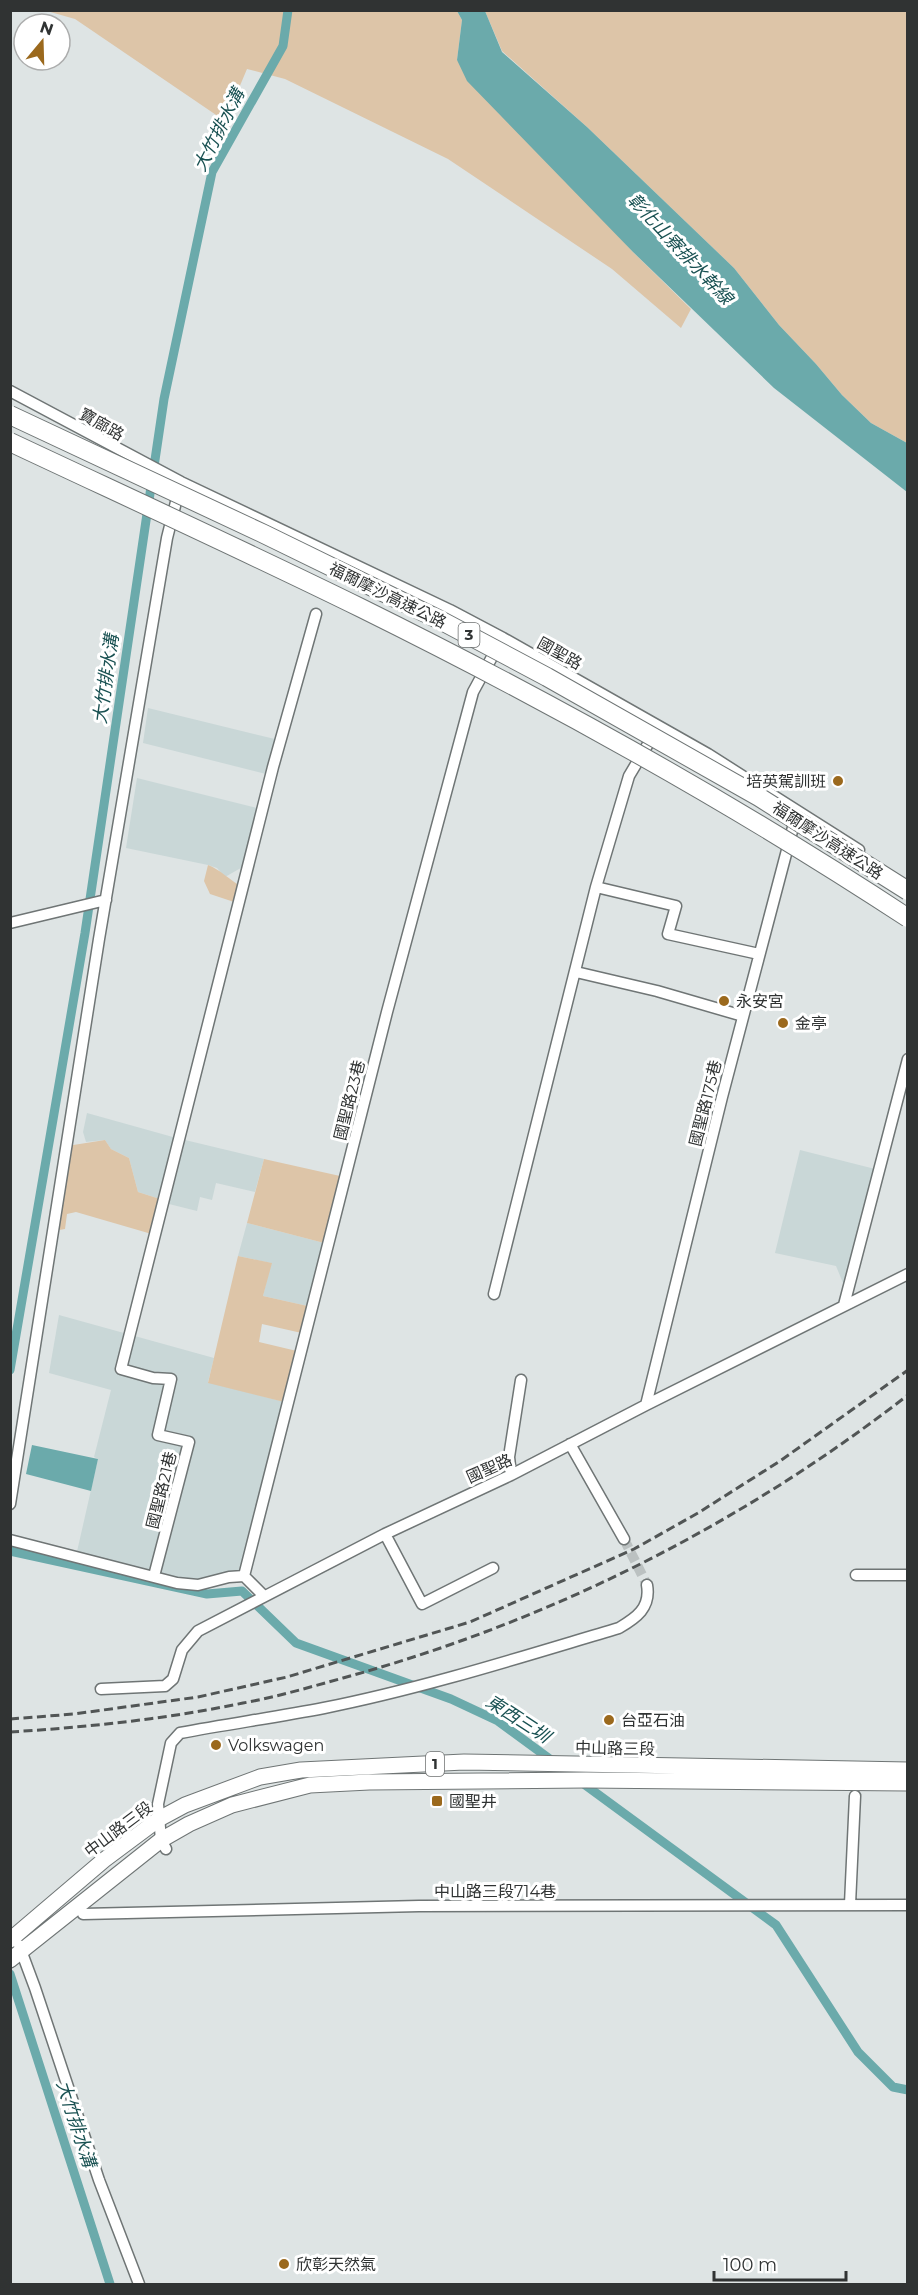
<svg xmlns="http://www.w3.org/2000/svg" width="918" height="2295" viewBox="0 0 918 2295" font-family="Montserrat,'Noto Sans TC',sans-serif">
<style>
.built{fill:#c9d7d7}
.green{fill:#ddc5a8}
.water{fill:#6baaab}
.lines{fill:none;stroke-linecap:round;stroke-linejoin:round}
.canal{stroke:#6baaab;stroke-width:9}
.street-tunnel{stroke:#bbc1c1;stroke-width:10;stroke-dasharray:10 5;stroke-linecap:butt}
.street-casing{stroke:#6f7575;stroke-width:13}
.primary-casing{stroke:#6f7575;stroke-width:17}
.street{stroke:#fff;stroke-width:10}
.primary{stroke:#fff;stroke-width:15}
.rail{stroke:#515555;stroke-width:3;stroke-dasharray:9 4.5;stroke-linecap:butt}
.highway-bridge-casing{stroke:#6f7575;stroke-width:20;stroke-linecap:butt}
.highway-bridge{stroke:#fff;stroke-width:18}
.poi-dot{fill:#9b691d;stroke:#fff;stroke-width:2}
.labels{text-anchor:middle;stroke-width:6;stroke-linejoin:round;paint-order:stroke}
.shield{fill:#fff;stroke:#6e7070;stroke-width:1.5}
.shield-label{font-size:15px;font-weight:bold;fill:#303333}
.street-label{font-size:16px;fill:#303333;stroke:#fff}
.poi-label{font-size:16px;fill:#303333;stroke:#fff;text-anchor:start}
.water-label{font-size:18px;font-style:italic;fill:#195152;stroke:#fff}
</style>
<rect width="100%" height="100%" fill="#dee4e4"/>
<!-- built -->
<path class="built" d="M148 708 279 740 270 775 143 743Z
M137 778 261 809 246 865 225 877 217 868 208 865 126 848Z
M87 1113 180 1139 163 1200 138 1192 129 1158 111 1149 105 1140 86 1142 83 1132Z
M185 1140 264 1159 255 1192 216 1183 212 1200 200 1197 197 1211 169 1204Z
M800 1150 879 1170 851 1282 843 1283 836 1266 775 1253Z
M247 1223 328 1244 312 1307 263 1296 271 1263 238 1256Z
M59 1315 214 1358 208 1382 288 1403 246 1573 193 1586 76 1556 98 1459 94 1457 111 1390 49 1373Z"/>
<!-- green -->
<path class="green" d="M47 11H457L462 20 457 60 633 252 691 309 681 328 612 269 448 159 285 79 247 69 225 121 75 19Z
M485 11H907V443L871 423 842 395 816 364 779 325 734 268 587 127 502 51Z
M208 865C219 869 230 880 242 887L237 903 210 894 204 881Z
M105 1140 111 1149 129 1158 138 1192 163 1200 155 1235 76 1212 67 1214 65 1229 59 1230 67 1146Z
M264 1159 340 1176 328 1244 247 1223Z
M238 1256 272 1263 263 1296 312 1307 306 1334 262 1324 259 1342 301 1352 288 1403 208 1383Z"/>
<!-- water -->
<path class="water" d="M457 11H485L502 52 587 127 734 268 779 325 816 364 842 395 871 423 907 443V492L774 388 633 252 467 81 457 60 462 20Z
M32 1445 98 1459 91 1491 26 1474Z"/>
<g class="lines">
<!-- canal -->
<path class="canal" d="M10 1370 85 933 164 399 212 172 283 46 288 10
M10 1551 207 1594 242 1591 296 1643 451 1699 498 1721 776 1925 858 2052 893 2087 908 2090
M10 1974 110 2284"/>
<!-- street-tunnel -->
<path class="street-tunnel" d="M624 1539 647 1585"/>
<!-- street casing -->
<g class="street-casing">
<path id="street" d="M10 391 181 482 450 610 503 638 708 754 859 850
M596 887 676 906 668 934 759 954
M10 923 106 900
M576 972 657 991 743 1016
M494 1294 596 887 629 776 654 734
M844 1305 908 1059
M646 1405 722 1097 796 816
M570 1444 624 1539
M511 1475 509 1457 521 1380
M10 1504 99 939 167 538 181 482
M385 1534 422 1604 493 1568
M10 1540 177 1583 198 1585 229 1577 244 1576 264 1596
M856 1575H908
M154 1576 189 1442 158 1435 171 1379 153 1378 121 1369 273 767 316 614
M244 1576 387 1012 473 692 498 646
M101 1689 165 1686 173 1679 182 1650 198 1631 385 1534 511 1475 646 1405 908 1274
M166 1849 161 1840 158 1804 171 1743 180 1733C228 1724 277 1717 324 1708 424 1688 521 1657 619 1628 636 1618 651 1608 647 1585
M850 1904 855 1796
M83 1914 419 1906 908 1905
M19 1945 35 1988 99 2180 139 2284"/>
</g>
<!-- primary casing -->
<g class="primary-casing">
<path id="primary" d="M10 1940 104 1860 159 1819 185 1805 260 1777 301 1770 464 1762 908 1770
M10 1960 161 1840 189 1824 232 1805 310 1785 369 1782 586 1780 908 1783"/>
</g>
<!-- street -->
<use href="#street" class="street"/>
<!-- primary -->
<use href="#primary" class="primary"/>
<!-- rail -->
<path class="rail" d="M10 1719 74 1714 198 1697 287 1677 470 1622 634 1549 698 1513 780 1461 908 1370
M10 1732C89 1727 166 1719 243 1703 277 1697 310 1687 343 1678 548 1622 739 1526 908 1395"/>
<!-- highway-bridge casing -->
<g class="highway-bridge-casing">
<path id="highway-bridge" d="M10 415 264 534 440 620 547 677 759 797 908 891
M10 442C127 497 245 551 361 608 549 701 733 803 908 918"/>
</g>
<!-- highway-bridge -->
<use href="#highway-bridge" class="highway-bridge"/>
</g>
<!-- markers -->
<g class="poi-dot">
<circle cx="838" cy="781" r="6"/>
<circle cx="724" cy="1001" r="6"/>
<circle cx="783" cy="1023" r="6"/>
<circle cx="609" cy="1720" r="6"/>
<circle cx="216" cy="1745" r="6"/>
<rect x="431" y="1795" width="12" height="12" rx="3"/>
<circle cx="284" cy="2264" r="6"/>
</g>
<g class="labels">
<!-- shield labels -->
<g class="shield">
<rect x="458.5" y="623" width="21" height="24" rx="4.5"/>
<rect x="426" y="1752" width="18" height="24" rx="4.5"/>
</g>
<g class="shield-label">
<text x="469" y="640">3</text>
<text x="435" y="1769">1</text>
</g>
<!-- street labels -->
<g class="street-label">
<text transform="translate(102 424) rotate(29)" y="6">寶廍路</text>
<text transform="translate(388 595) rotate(26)" y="6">福爾摩沙高速公路</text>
<text transform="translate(560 653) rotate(29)" y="6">國聖路</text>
<text transform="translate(828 840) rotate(33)" y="6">福爾摩沙高速公路</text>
<text transform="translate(349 1100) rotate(-76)" y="6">國聖路23巷</text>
<text transform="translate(705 1103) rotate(-76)" y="6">國聖路175巷</text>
<text transform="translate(489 1468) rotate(-24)" y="6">國聖路</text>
<text transform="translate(161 1490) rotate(-76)" y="6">國聖路21巷</text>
<text transform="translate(615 1748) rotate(1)" y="6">中山路三段</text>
<text transform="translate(118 1829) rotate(-37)" y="6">中山路三段</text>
<text x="495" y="1897">中山路三段714巷</text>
</g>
<!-- poi labels -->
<g class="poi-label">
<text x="826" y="787" text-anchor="end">培英駕訓班</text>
<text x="736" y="1007">永安宮</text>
<text x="795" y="1029">金亭</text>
<text x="621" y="1726">台亞石油</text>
<text x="228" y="1751">Volkswagen</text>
<text x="449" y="1807">國聖井</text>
<text x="296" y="2270">欣彰天然氣</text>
</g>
<!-- water labels -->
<g class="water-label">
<text transform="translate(219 130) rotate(-63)" y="6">大竹排水溝</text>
<text transform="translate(680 249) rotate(47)" y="6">彰化山寮排水幹線</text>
<text transform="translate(106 679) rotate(-82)" y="6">大竹排水溝</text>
<text transform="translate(518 1719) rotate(33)" y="6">東西三圳</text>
<text transform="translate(76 2124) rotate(72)" y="6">大竹排水溝</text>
</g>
</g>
<!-- border -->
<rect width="918" height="2295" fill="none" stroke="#303333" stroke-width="24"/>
<!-- north arrow -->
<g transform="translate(42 42) rotate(19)"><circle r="28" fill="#ffffff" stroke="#acadad" stroke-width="1.5"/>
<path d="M0-4.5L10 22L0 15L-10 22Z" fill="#9b691d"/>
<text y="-9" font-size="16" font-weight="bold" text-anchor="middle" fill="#303333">N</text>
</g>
<!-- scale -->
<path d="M714 2271v9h132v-9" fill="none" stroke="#303333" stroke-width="3"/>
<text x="723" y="2271" font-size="18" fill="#303333" stroke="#ffffff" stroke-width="4.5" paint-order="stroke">100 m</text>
</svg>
